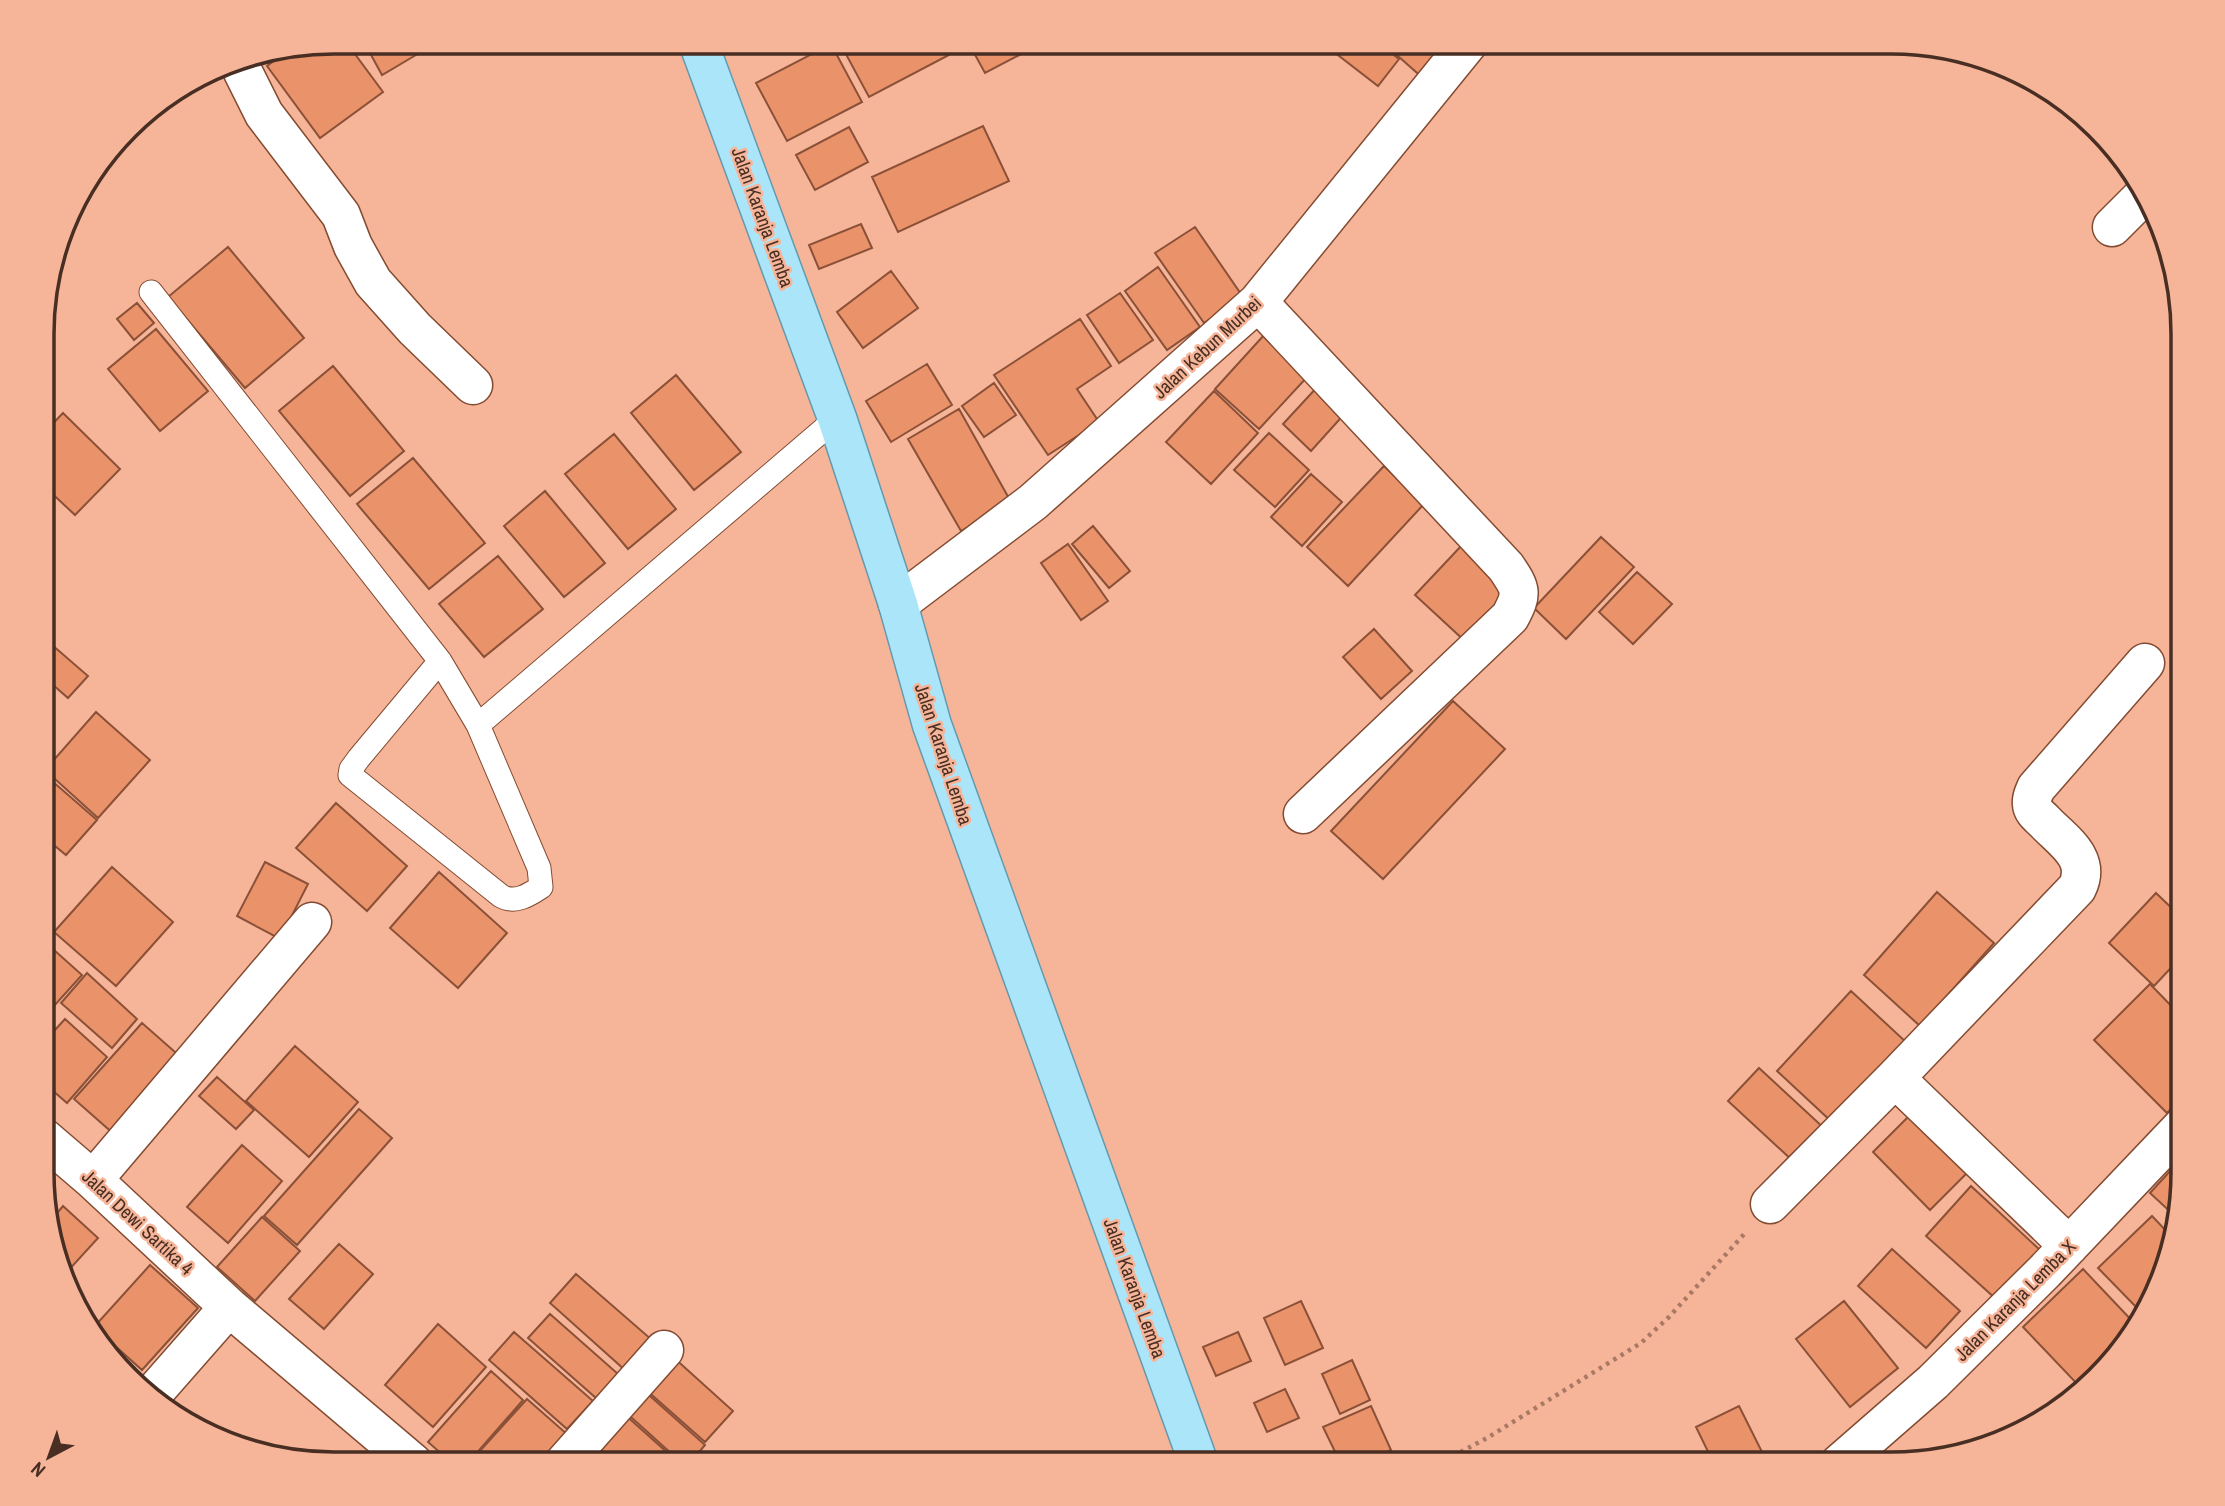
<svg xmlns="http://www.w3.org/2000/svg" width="2225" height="1506" viewBox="0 0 2225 1506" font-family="'Archivo Narrow',sans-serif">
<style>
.building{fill:#ea926a;stroke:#8a5138;stroke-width:2}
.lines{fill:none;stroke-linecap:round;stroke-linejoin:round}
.lane-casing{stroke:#834b31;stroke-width:25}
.street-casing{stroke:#834b31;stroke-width:41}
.primary-casing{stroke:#6499ad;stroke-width:41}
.path{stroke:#a97965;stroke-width:4.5;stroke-dasharray:3.5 5;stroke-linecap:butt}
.lane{stroke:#fff;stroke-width:23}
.street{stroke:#fff;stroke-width:38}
.primary{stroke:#abe5fa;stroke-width:38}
.labels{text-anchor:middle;stroke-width:5;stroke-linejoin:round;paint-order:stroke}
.street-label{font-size:19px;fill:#482e23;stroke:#f6b599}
.rim{fill:none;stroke:#482e23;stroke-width:3.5}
</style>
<rect width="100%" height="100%" fill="#f6b599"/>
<!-- building -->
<path class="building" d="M334 42H346L383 92 320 138 267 66 287 51Z
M364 42H409L416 55 382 75Z
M737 42H766L741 53Z
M847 42H961L964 47 869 97 841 45Z
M968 42H1023L1027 51 985 73Z
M1321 42H1377L1399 59 1378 86Z
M1382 42H1438L1448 51 1424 79Z
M1650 43H1674L1663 54Z
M831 44 862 102 787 141 756 83Z
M983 126 1009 181 898 232 872 177Z
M849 127 868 162 815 190 796 155Z
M861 224 872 248 819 269 809 245Z
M1195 227 1243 297 1204 323 1155 253Z
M228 247 304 338 245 388 168 297Z
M1158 267 1200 327 1167 350 1125 291Z
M891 271 918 308 863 348 837 312Z
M1120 293 1153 340 1119 363 1087 315Z
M137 303 154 323 134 340 117 319Z
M1080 319 1111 366 1077 389 1099 422 1048 455 994 375Z
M156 329 208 391 160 431 108 369Z
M1265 334 1309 375 1259 429 1215 389Z
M927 364 952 405 891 442 866 401Z
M333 366 404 451 350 496 279 411Z
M676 375 741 452 694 490 631 413Z
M994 383 1016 415 984 437 962 406Z
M1320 384 1348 410 1311 451 1283 424Z
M1214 391 1258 433 1211 484 1166 442Z
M959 409 1011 502 961 531 908 439Z
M63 413 120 469 75 515 44 486V433Z
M1269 433 1309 470 1275 507 1234 470Z
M614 434 676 509 628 549 565 474Z
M413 458 485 543 429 589 357 504Z
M1384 466 1424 504 1348 586 1307 547Z
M1311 474 1342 502 1302 546 1271 517Z
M545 491 605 563 564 597 504 526Z
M1093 526 1130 571 1109 588 1072 544Z
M1601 537 1634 567 1566 639 1534 608Z
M1068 544 1108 601 1081 620 1041 563Z
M1463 544 1514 593 1467 643 1415 595Z
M498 556 543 609 484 657 439 604Z
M1637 572 1672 604 1633 644 1599 612Z
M1374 629 1412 671 1381 699 1343 657Z
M44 638 88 676 68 698 44 677Z
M1453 701 1505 749 1383 879 1331 831Z
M96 712 150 760 98 818 45 770Z
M44 774 97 820 66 855 44 837Z
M336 803 407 866 367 911 296 848Z
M265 862 308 884 280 939 237 916Z
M112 867 173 922 116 986 54 932Z
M439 872 507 933 458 988 390 928Z
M1937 892 1994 943 1920 1026 1864 975Z
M2156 893 2182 918V956L2154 986 2109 943Z
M44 941 82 975 44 1017Z
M87 973 137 1019 112 1048 61 1003Z
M2150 984 2182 1017V1098L2167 1113 2094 1040Z
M1851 991 1907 1043 1833 1123 1777 1071Z
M65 1019 107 1057 67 1103 44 1083V1042Z
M142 1023 183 1059 115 1135 74 1099Z
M295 1046 358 1102 309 1157 246 1101Z
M1759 1068 1825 1129 1794 1162 1728 1101Z
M217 1077 254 1110 236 1129 199 1096Z
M359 1109 392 1138 297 1245 264 1216Z
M1913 1112 1970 1170 1930 1210 1873 1152Z
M242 1145 282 1181 228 1243 187 1207Z
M2182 1158V1191L2177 1218 2150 1193Z
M1971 1186 2041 1251 1996 1299 1926 1236Z
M44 1197 57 1208 47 1219 44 1210Z
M63 1206 98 1238 66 1273 49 1223Z
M2152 1216 2173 1238 2167 1266 2142 1313 2098 1268Z
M262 1217 300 1251 255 1301 217 1267Z
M339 1244 373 1274 324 1329 289 1299Z
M1892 1249 1960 1311 1926 1348 1858 1286Z
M150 1265 198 1308 142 1370 94 1327Z
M2083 1269 2136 1325 2123 1350 2079 1386 2023 1327Z
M576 1274 652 1340 626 1371 550 1303Z
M1301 1301 1323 1348 1285 1365 1264 1318Z
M1844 1301 1898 1368 1850 1407 1796 1339Z
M550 1314 618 1374 596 1398 528 1338Z
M438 1324 486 1367 433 1427 385 1385Z
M514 1332 593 1401 567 1429 489 1360Z
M1238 1332 1251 1361 1216 1376 1203 1347Z
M672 1356 733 1411 705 1442 644 1388Z
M1352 1360 1370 1400 1340 1414 1322 1374Z
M491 1371 523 1400 468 1463H452L428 1442Z
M641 1388 705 1445 689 1464H683L622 1409Z
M1285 1389 1299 1418 1267 1432 1254 1403Z
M527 1399 576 1442 557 1463H469Z
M1371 1406 1391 1450 1361 1464H1341L1323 1427Z
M1739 1406 1766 1460 1757 1464H1714L1696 1427Z
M622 1412 680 1464H617L594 1443Z
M593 1445 614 1464 577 1463Z
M1310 1455 1314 1464H1291Z"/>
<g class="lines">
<!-- lane casing -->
<g class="lane-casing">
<path id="lane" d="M151 292 440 661 478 725 539 868 541 887C529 895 515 904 501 896L350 775 351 769 359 758 440 661
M478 725 837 418"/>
</g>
<!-- street casing -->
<g class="street-casing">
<path id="street" d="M240 61 243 72 264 114 341 215 353 246 373 282 415 329 473 385
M2112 227 2146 193
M1258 302 1506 567C1521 589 1523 593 1510 617L1303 814
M898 604 1033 502 1258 302 1469 42
M1895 1078 2069 1246
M44 1138 93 1180 229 1307 413 1463
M93 1180 312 922
M1770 1204 1895 1078 2077 888C2092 858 2063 841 2044 821 2039 816 2032 811 2032 804 2031 798 2034 793 2036 788L2145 663
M150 1397 229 1307
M564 1463 664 1350
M1839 1464 1933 1382 2045 1271 2182 1127"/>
</g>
<!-- primary casing -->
<g class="primary-casing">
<path id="primary" d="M698 42 837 418 898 604 932 725 1199 1464"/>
</g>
<!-- path -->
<path class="path" d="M1438 1464 1487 1438 1641 1343 1669 1317 1747 1231"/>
<!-- lane -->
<use href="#lane" class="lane"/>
<!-- street -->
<use href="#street" class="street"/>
<!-- primary -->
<use href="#primary" class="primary"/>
</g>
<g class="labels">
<!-- street labels -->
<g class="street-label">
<text transform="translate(763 217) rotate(70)" y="7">Jalan Karanja Lemba</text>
<text transform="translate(1207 347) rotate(-43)" y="7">Jalan Kebun Murbei</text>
<text transform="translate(944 754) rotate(72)" y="7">Jalan Karanja Lemba</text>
<text transform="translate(138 1222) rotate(43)" y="7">Jalan Dewi Sartika 4</text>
<text transform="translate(1135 1288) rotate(70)" y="7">Jalan Karanja Lemba</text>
<text transform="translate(2015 1300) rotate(-45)" y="7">Jalan Karanja Lemba X</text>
</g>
</g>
<!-- crop -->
<path d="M0 0H2225V1506H0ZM334 54H1891A280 280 0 0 1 2171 334V1172A280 280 0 0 1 1891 1452H334A280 280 0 0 1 54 1172V334A280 280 0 0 1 334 54Z" fill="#f6b599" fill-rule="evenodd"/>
<path class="rim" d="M334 54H1891A280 280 0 0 1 2171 334V1172A280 280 0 0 1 1891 1452H334A280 280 0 0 1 54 1172V334A280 280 0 0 1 334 54Z"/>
<!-- north arrow -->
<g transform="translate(49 1457) rotate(221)" stroke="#f6b599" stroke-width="5" paint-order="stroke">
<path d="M0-5L12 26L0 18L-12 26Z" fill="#482e23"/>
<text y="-10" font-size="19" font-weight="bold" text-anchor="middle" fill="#482e23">N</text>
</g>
</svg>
